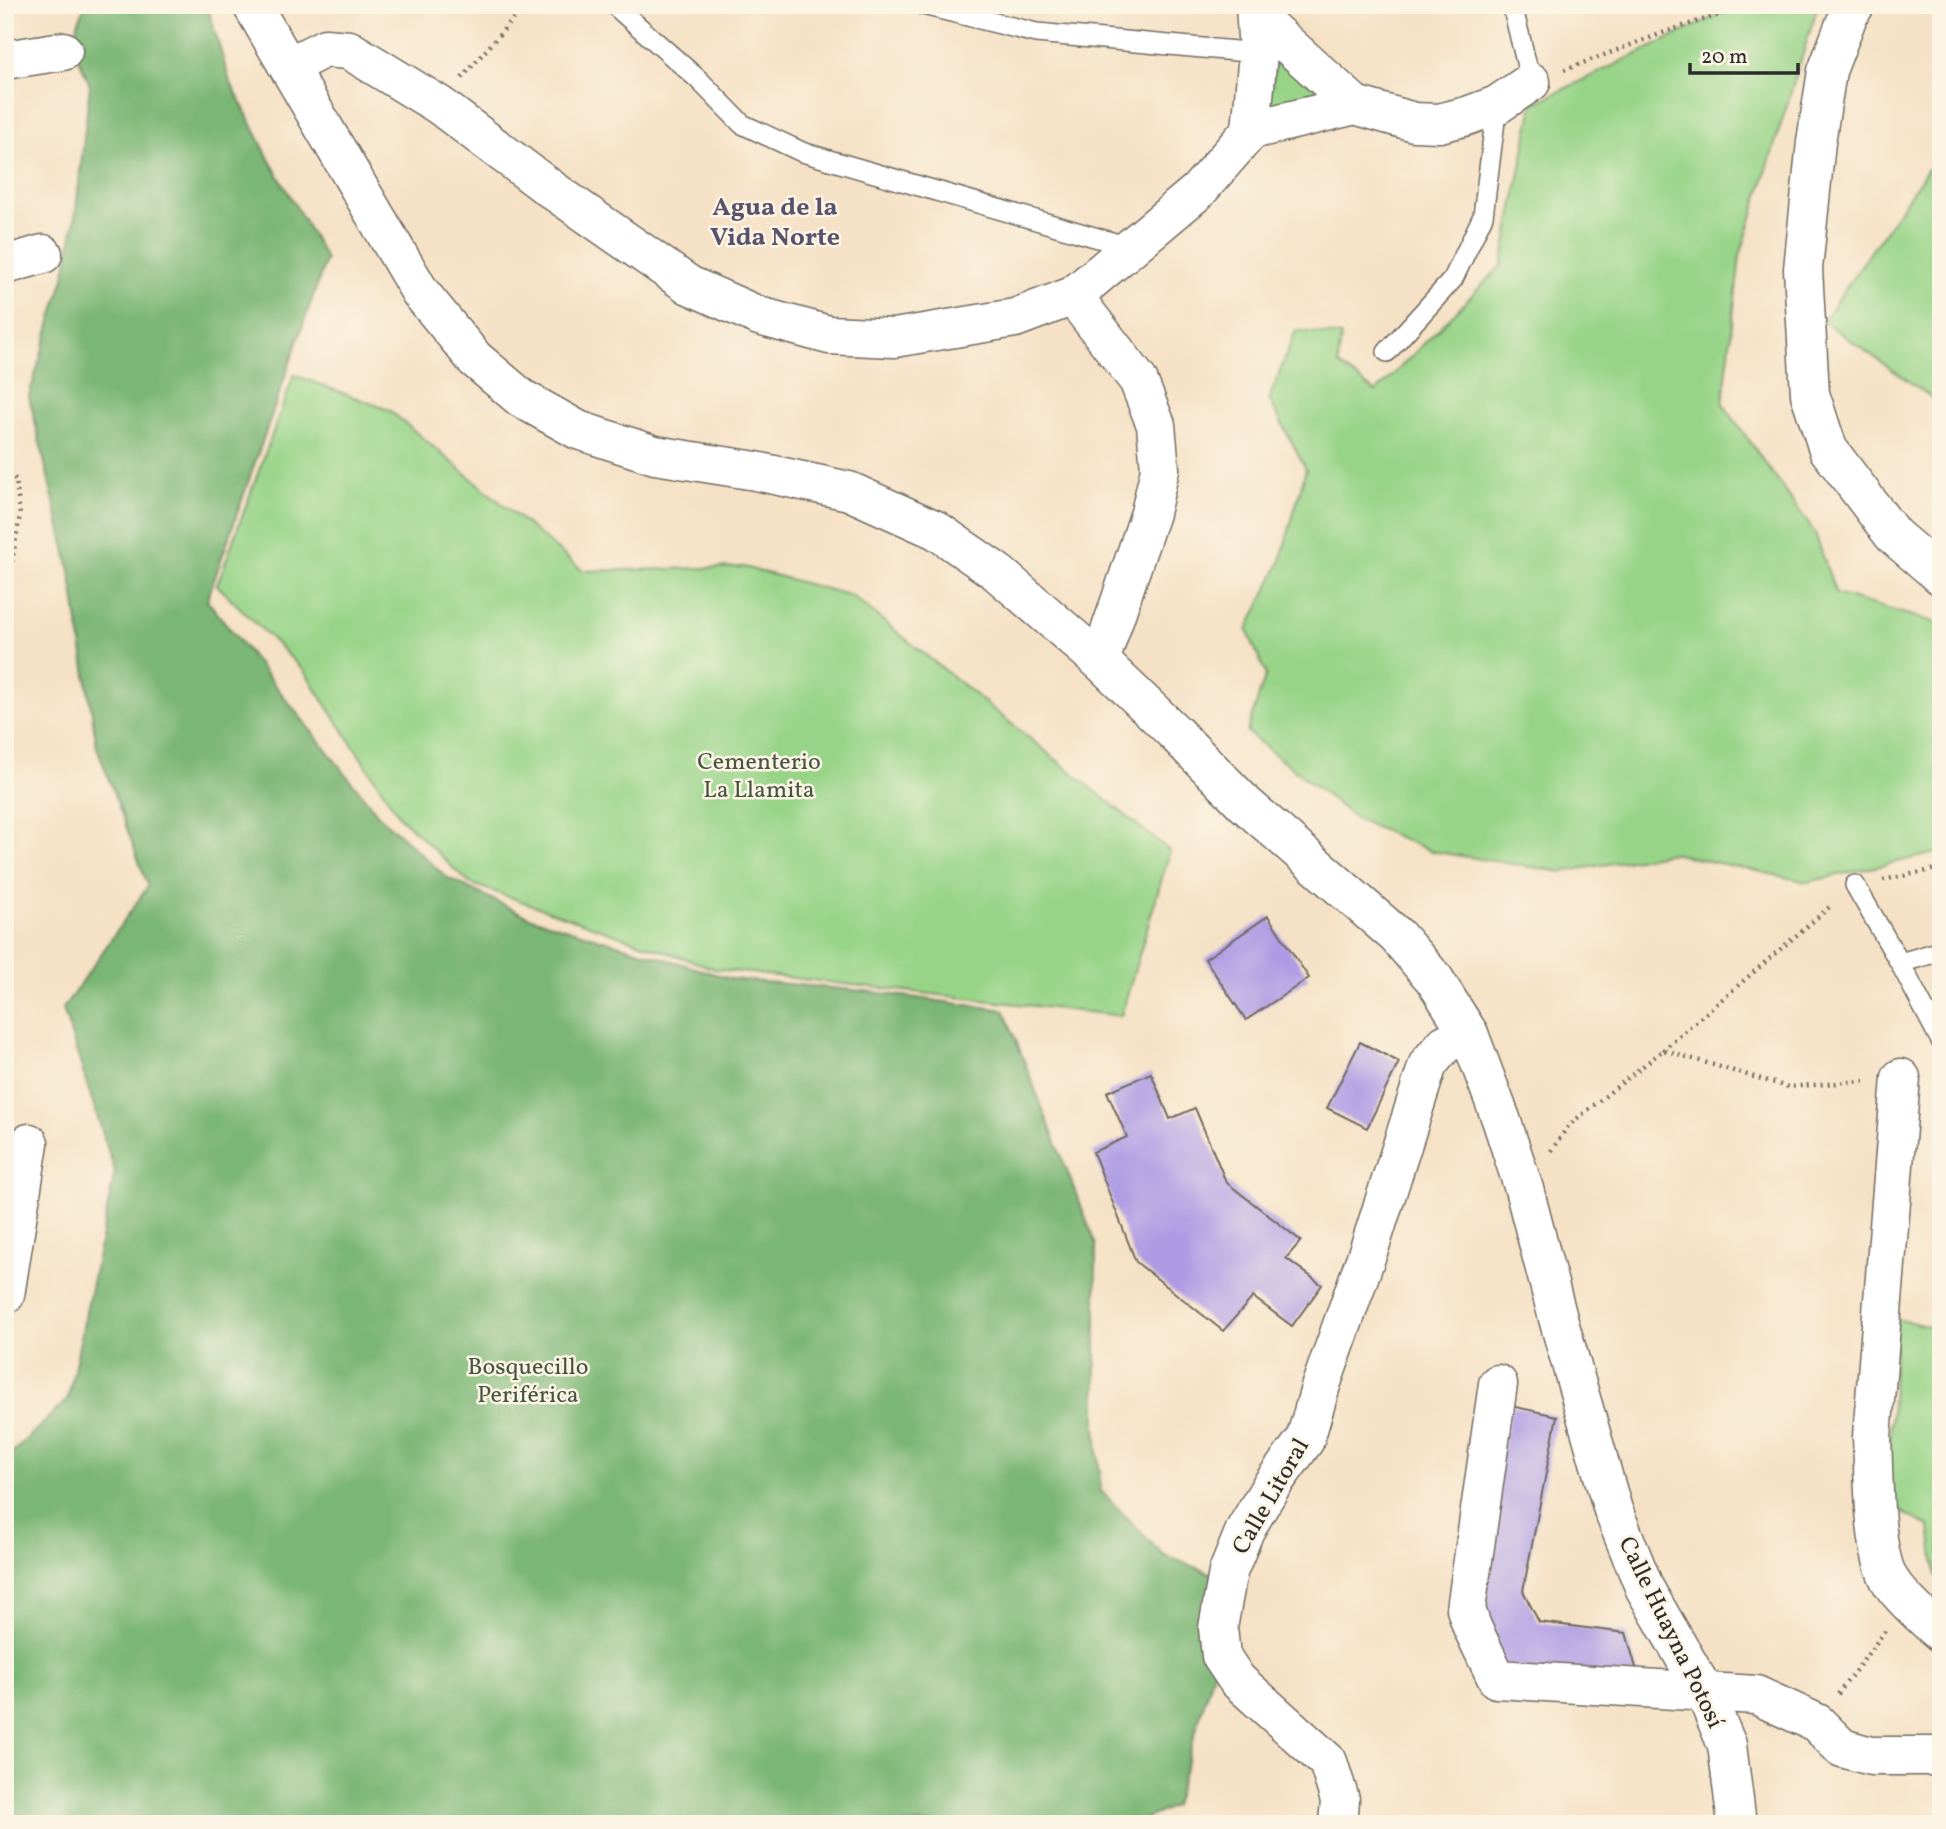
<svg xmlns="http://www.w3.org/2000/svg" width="1946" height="1829" viewBox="0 0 1946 1829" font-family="Vollkorn,serif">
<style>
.green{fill:#98d488;stroke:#62805a;stroke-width:2}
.forest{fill:#7ab674;stroke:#527050;stroke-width:2}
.building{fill:#ae9be4}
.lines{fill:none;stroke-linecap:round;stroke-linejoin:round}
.service-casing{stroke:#726b61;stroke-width:22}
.minor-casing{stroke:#726b61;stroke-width:41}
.trunk-casing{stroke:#726b61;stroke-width:41}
.path{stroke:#726b61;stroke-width:4.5;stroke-dasharray:2 5;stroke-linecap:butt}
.service{stroke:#fff;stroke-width:19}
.minor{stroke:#fff;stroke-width:38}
.trunk{stroke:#fff;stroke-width:38}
.labels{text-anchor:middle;stroke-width:5;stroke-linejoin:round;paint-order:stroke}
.park-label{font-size:24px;fill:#465542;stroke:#fcf5e5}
.street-label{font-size:24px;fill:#2b2b2b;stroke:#fcf5e5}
.neighbourhood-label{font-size:26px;font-weight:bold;fill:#59526c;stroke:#fcf5e5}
</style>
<rect width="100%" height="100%" fill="#fcf5e5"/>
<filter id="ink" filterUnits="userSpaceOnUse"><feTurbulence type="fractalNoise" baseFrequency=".0143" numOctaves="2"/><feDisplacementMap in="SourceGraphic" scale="14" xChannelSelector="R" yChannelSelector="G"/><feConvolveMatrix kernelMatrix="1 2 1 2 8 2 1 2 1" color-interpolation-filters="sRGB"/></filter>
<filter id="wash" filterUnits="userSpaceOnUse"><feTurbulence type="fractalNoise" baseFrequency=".00686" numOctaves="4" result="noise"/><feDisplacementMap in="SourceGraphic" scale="28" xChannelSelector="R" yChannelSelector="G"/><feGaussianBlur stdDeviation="1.57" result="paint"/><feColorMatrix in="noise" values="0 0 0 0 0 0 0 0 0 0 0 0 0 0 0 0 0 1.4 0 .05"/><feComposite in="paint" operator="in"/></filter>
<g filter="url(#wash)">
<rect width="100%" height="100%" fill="#f5e1c5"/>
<!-- green -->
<path class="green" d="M1739 5H1818L1740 256 1723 404 1815 533 1836 594 1941 624V852L1808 882 1671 853 1562 872 1431 851 1356 819 1247 732 1266 674 1247 630 1280 563 1306 469 1269 399 1296 330 1341 336 1338 364 1376 392 1502 265 1533 104Z
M1276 59 1325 95 1267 110Z
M1941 150V404L1823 321Z
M294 375 389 410 583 571 744 567 852 596 1170 851 1121 1016 715 969 469 883 400 817 304 671 217 585Z
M1896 1319 1941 1329V1578L1936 1575 1930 1527 1887 1504Z"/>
<!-- forest -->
<path class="forest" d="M85 5H207L229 79 269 159 326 259 207 600 379 816 446 877 529 917 731 979 865 991 1004 1010 1096 1245V1427L1101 1491 1163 1555 1229 1580 1213 1672 1174 1806 1134 1824H5V1460L68 1399 115 1172 63 1009 148 886 97 747 70 570 29 396 65 274 75 219 90 85 71 41Z"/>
<g id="blocks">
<!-- building -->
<path class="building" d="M1268 916 1309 978 1246 1020 1205 959Z
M1360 1042 1399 1062 1367 1128 1327 1108Z
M1151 1073 1170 1119 1195 1108 1226 1182 1301 1241 1286 1258 1322 1285 1292 1326 1253 1297 1223 1331 1136 1262 1093 1152 1127 1137 1107 1092Z
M1511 1406 1557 1416 1523 1591 1539 1622 1626 1633 1639 1678 1505 1674 1473 1596Z"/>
</g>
</g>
<g filter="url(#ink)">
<use href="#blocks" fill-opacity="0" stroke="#726b61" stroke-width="2"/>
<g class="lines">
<!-- service casing -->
<g class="service-casing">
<path id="service" d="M614 5 699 80 742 124 802 152 1129 247
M923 5 1036 33 1258 53
M1512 5 1531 82
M1387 352 1453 279 1483 216 1497 105
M1855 885 1900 963 1941 1041
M1900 963 1941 951"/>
</g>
<!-- minor casing -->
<g class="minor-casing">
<path id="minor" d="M1855 5 1848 16 1827 71 1816 142 1803 269 1810 394 1828 449 1893 535 1941 576
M1256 16 1355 105
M5 60 63 51
M289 66 325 48 349 50 439 105 548 187 689 285 759 316 829 335 894 338 1015 318 1073 296 1198 191 1251 130 1258 53 1255 5
M1251 130 1355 105 1414 122 1439 123 1467 116 1497 105 1531 82
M5 265 43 254
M1073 296 1138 380 1156 425 1160 469 1150 513 1100 661
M1901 1078 1872 1437C1874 1473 1872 1553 1891 1582 1902 1599 1926 1620 1941 1633
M5 1295 29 1143
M1498 1384 1466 1609 1472 1627 1497 1679 1756 1695 1817 1723 1842 1748 1871 1756H1941
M1338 1824 1340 1800 1328 1762 1237 1680 1221 1656 1218 1628 1228 1572 1245 1530 1271 1486 1305 1440 1321 1385 1371 1243 1428 1064 1445 1044 1469 1034"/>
</g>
<!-- trunk casing -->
<g class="trunk-casing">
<path id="trunk" d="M252 5 420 292 475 359 521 398 578 430 655 455 756 471 849 491 936 530 998 573 1100 661 1174 732 1245 804 1397 936 1435 980 1469 1034 1501 1119 1524 1189 1559 1322 1613 1510 1645 1589 1705 1693 1727 1745 1737 1824"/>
</g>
<!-- path -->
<path class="path" d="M1784 5 1811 10
M1564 70 1668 31 1749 5
M462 78 525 5
M5 467 16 480 20 515 5 603
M1883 880 1941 868
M1663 1050 1833 904
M1551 1151 1569 1125 1663 1050 1788 1087 1864 1081
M1838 1694 1885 1631"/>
<!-- service -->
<use href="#service" class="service"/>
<!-- minor -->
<use href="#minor" class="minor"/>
<!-- trunk -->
<use href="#trunk" class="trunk"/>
</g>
</g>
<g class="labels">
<!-- park labels -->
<g class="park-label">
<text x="759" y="769">Cementerio<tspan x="759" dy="28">La Llamita</tspan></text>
<text x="528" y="1374">Bosquecillo<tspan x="528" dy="28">Periférica</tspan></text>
</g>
<!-- street labels -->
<g class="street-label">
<text transform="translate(1270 1496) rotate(-60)" y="8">Calle Litoral</text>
<text transform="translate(1672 1632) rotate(64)" y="8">Calle Huayna Potosí</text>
</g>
<!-- neighbourhood labels -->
<g class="neighbourhood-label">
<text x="775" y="215">Agua de la<tspan x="775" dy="30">Vida Norte</tspan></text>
</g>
</g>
<!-- margin -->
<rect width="1946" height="1829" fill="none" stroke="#fcf5e5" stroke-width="28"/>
<!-- scale -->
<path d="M1690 63v10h108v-10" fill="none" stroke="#2b2b2b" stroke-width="3.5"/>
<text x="1701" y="63" font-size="21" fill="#2b2b2b" stroke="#fcf5e5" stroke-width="5" paint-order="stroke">20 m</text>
</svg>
